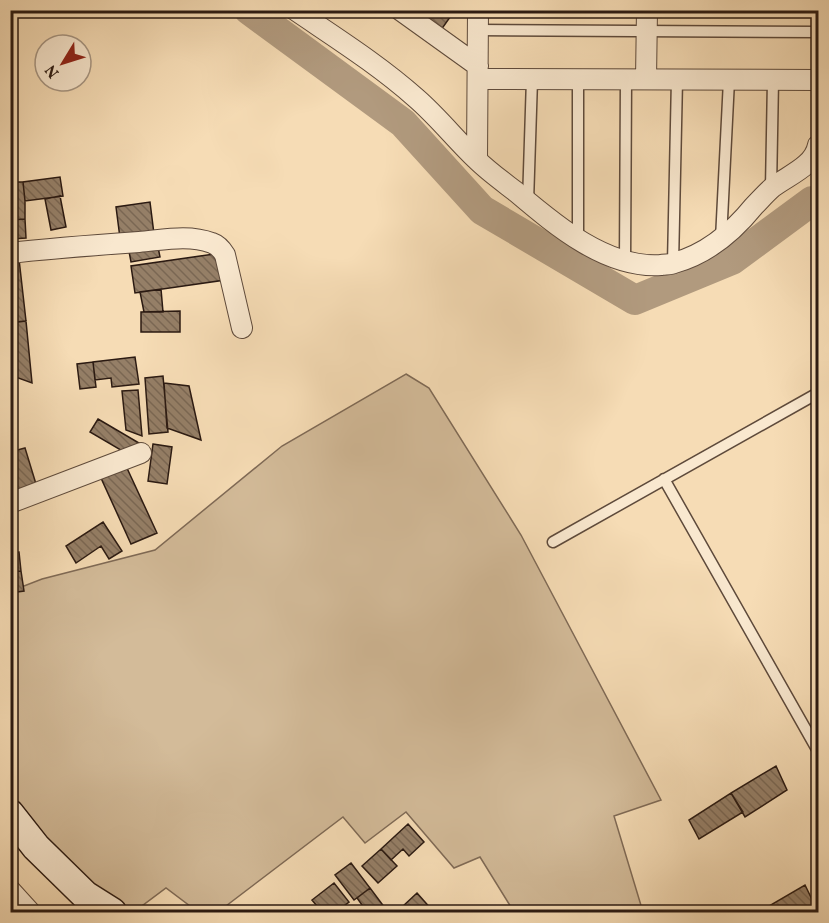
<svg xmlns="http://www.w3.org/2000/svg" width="829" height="923" viewBox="0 0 829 923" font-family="Vollkorn,serif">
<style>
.green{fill:#d3bb99;stroke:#7f6a56;stroke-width:1.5}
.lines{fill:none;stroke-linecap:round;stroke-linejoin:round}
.river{stroke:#b19a7e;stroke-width:30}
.building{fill:url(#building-back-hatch);stroke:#2b1a12;stroke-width:1.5}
.lane-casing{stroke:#5e4a3b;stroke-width:13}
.street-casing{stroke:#5e4a3b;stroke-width:22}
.secondary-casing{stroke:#2b1a12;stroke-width:31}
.lane{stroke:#f9e8cf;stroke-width:10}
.street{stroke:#f9e8cf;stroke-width:20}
.secondary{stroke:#f9e8cf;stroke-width:28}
</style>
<defs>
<pattern id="building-back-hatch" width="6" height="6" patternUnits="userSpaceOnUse" patternTransform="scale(1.5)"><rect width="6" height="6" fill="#957f67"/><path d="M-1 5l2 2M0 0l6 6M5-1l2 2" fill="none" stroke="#7a6753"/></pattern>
</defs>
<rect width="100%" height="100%" fill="#f6dcb5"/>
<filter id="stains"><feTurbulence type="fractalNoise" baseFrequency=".00333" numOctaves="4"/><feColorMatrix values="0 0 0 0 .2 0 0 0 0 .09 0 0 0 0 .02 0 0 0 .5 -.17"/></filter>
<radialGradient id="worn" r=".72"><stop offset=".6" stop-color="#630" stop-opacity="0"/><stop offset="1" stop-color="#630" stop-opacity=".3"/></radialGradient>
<!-- green -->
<path class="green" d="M406 374 429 388 521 535 661 800 614 816 643 912H514L480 857 454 868 406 812 365 843 343 817 218 912H198L166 888 135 911 91 887 46 842 11 798V591L42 579 155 550 282 446Z"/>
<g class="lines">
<!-- river -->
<path class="river" d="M249 10 403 123 482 210 635 300 732 260 812 201 818 205"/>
</g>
<!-- building -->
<path class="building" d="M414 10H455L441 30Z
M60 177 63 196 25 201 23 182Z
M10 182H23L25 201V219L10 220Z
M60 196 66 227 51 230 45 199Z
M150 202 154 234 120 238 116 207Z
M25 219 26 238 10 239V220Z
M157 242 160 257 131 262 128 246Z
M221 253 225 280 135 293 131 266Z
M19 259 26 321 15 322 10 282V260Z
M161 289 163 312H144L140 292Z
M180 311V332H141V312Z
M26 321 32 383 10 375V367L12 363 10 323Z
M135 357 139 384 112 387 111 378 95 380 93 362Z
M93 362 96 387 80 389 77 364Z
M163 376 168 432 149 434 145 378Z
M164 383 189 386 201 440 167 428Z
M138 390 142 436 126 430 122 391Z
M818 412V427L812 415Z
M98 419 139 443 124 452 90 432Z
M153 444 172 447 167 484 148 481Z
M25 448 36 484 10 492V452Z
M126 466 157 533 131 544 101 478Z
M103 522 122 551 109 559 101 546 76 563 66 546Z
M19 552 21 571 10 572V553Z
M21 571 24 591 10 593V572Z
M776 766 787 790 745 817 731 793Z
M731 793 743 812 699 839 689 820Z
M408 824 424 842 409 856 403 849 391 860 381 849Z
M381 849 397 866 378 883 362 866Z
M351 863 370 888 354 900 335 875Z
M334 883 349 902 336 912H322L312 900Z
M805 885 818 912H759Z
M370 888 388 912H367L357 898Z
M417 893 433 911 431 912H406L401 908Z"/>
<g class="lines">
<!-- lane casing -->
<g class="lane-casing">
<path id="lane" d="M478 30 818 32
M771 188 773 80
M528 202 532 79
M578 239V79
M721 239 729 80
M625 262 626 79
M673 264 677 79
M664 479 818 751
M553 542 818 393"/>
</g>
<!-- street casing -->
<g class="street-casing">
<path id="street" d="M295 10C336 38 379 65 416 98 438 117 456 140 476 159 488 171 502 181 515 191 554 224 606 269 661 265 665 264 670 265 674 263 707 254 733 232 754 206 760 200 766 193 773 187 789 175 814 166 818 145
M400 10 478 66
M478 79 818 80
M646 79 647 10
M477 159 478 10
M10 253C53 248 96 245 139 242 163 240 188 234 212 243 218 245 222 250 225 255L242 328
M10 503 141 453
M10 890 30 912"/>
</g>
<!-- secondary casing -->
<g class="secondary-casing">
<path id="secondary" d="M10 814 36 847 85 895 112 912"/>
</g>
<!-- lane -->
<use href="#lane" class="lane"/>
<!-- street -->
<use href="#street" class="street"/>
<!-- secondary -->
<use href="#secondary" class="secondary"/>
</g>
<!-- margin -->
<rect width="829" height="923" fill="none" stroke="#f6dcb5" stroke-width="36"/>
<rect x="12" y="12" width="805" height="899" fill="none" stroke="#2b1a12" stroke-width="3"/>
<rect x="18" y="18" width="793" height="887" fill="none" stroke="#2b1a12" stroke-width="1.5"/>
<!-- north arrow -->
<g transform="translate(63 63) rotate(232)"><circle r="28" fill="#f9e8cf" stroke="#a79683" stroke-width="1.5"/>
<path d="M0-4.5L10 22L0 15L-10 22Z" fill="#8f2418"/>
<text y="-9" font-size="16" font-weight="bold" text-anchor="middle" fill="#2b1a12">N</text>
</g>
<rect width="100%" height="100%" filter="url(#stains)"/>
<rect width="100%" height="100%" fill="url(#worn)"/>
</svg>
